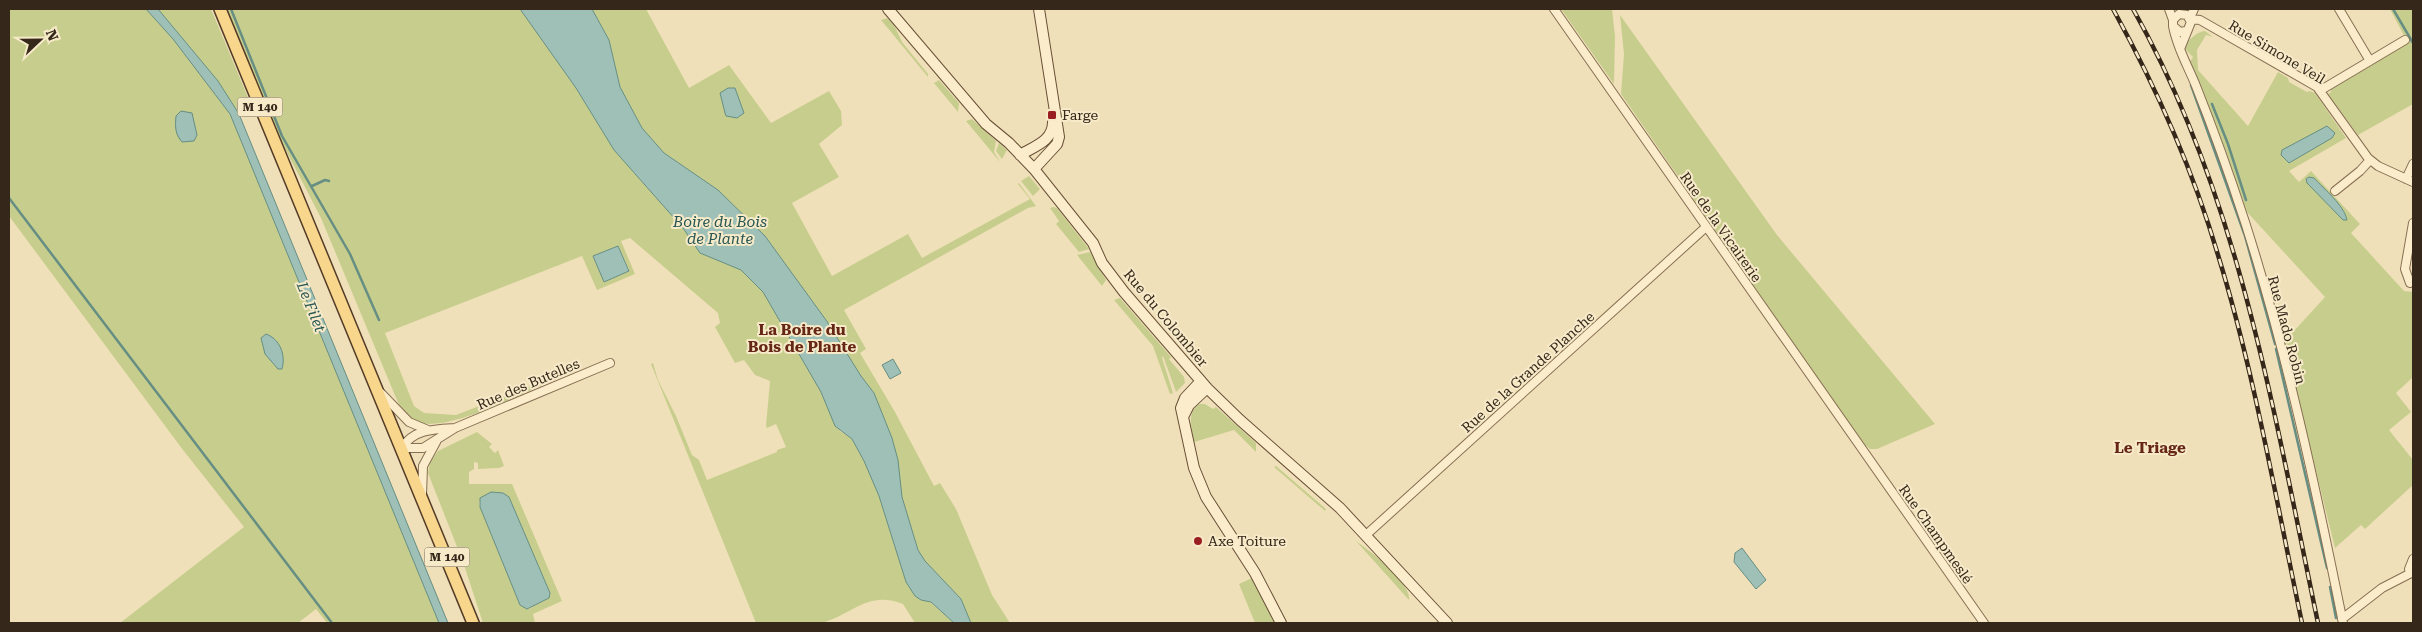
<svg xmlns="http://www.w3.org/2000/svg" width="2422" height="632" viewBox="0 0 2422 632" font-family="'Roboto Serif',serif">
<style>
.green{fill:#c7ce8d;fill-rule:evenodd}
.water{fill:#9ec0b6;stroke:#668e83}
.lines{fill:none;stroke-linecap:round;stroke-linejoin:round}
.stream{stroke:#668e83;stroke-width:2.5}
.street-casing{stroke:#876f53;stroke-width:10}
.secondary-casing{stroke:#694f37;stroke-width:12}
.primary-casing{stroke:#543c28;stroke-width:14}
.street{stroke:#fbedcc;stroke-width:8}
.secondary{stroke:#fbedcc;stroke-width:10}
.primary{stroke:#f8d68c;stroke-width:11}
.rail-casing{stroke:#352719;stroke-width:4.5}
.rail{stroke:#f7eac9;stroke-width:2.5;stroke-dasharray:8;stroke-linecap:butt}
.poi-dot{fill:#9a1f21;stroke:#f7eac9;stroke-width:2}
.labels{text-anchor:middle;stroke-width:4;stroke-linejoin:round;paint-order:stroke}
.shield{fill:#f7eac9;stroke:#6f624e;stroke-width:1}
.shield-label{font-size:12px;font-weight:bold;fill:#352719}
.street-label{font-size:14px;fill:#352719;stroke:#f7eac9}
.poi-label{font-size:14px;fill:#352719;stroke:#f7eac9;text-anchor:start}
.water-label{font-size:15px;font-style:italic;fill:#275653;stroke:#f7eac9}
.neighbourhood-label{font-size:15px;font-weight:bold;fill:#652616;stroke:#f7eac9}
</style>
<rect width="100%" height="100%" fill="#f0e0b9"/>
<!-- green -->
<path class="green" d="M9 9H146L173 39 230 114 439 623H327L316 609 298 623H120L244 527 183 450 9 216Z
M158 9H211L252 107 239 114 218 81Z
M227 9H520L576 88 614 150 683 228 700 253 741 270 763 292 821 392 840 431 852 439 864 461 879 496 906 582 915 596 921 600 930 602 954 623H915L903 604C868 590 853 614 822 623 808 627 772 623 756 623L651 364 653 363 658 380 676 416 692 455 699 460 707 480 777 452V450L786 447 776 424 767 428 766 426 770 381 755 375 744 360 735 363 715 327 720 323 718 313 630 238 621 241 635 274 597 290 582 256 385 333 414 406 424 413 456 415 556 376 555 371 567 367 568 371C538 387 449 434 417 422 404 418 399 405 394 393L321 218 278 135ZM618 246 629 269 627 272 604 282 593 256Z
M592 9H646L689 88 729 65 771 123 829 91 841 111 842 125 819 144 839 177 792 203 832 276 908 234 922 258 1030 199 1018 184 1019 183 1036 206 1028 208 844 310 866 349 860 353 895 412 934 486 940 483 956 509 992 595 1010 623H971L961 599 925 561 918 550 902 497 892 438 874 393 861 376 826 320 765 236 718 190 664 153 642 128 620 87 609 40Z
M1561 9H1612L1615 37 1614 84Z
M2390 9H2413V104L2358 135 2328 94 2331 92 2330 89 2408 43Z
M1620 15 1777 235 1935 424 1877 449H1870L1862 442 1621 94 1624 54Z
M888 18 895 27 902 42 928 74V77L881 20Z
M2205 31 2213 37 2206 35 2197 50 2198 70 2248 126 2278 72 2288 78 2289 82 2307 92 2310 91 2315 93 2346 138 2289 171 2299 182 2311 171 2360 224 2351 233 2404 291 2413 292V377L2396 393 2411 412 2389 430 2413 460V485L2365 529 2361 525 2335 548 2284 342 2325 297 2247 212 2206 101 2189 63 2193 57 2184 48C2187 41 2197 31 2205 31Z
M939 80 959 103 958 112 934 83Z
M972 119 996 141 994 152 1000 162 966 121Z
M999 143 1007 150 1002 159 996 151Z
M1029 176 1040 189 1033 196 1021 181Z
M1053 207 1057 208 1089 249 1079 252 1056 224 1059 221 1050 208Z
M1090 252 1106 280 1102 286 1077 255Z
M1120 298 1171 357 1169 359 1184 377 1185 383 1176 392 1163 356 1162 358 1173 393 1170 394 1153 346 1114 300Z
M1199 404H1205L1213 409 1216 407 1256 443V452L1234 430 1194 442C1192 429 1186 413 1199 404Z
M477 432 492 444 489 447 495 453 498 450 504 466 499 468 478 469V463L474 462V469L469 472V484H512L562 601 533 614 535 623H483L463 562 428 473 430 462 438 451ZM503 493 509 497 550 593V595L529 609 520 605 480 507 479 502Z
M1276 466 1326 509 1325 511 1274 467Z
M1356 541C1369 550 1412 583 1409 600Z
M1252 578 1275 623H1255L1239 584Z"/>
<!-- water -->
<path class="water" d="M146 9H158L218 81 239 114 448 623H439L230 114 173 39Z
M520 9H592L609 40 620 87 642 128 664 153 718 190 765 236 826 320 861 376 874 393 892 438 898 460 902 497 918 550 925 561 961 599 971 623H954L931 602 921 600 915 596 906 582 879 496 864 461 852 439 835 426 821 392 763 292 741 270 700 253 683 228 614 150 576 88Z
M728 88H735L744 113 737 118 726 116 725 113 720 93Z
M181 111 192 113 197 135 194 141 182 142C175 134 175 127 176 116Z
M2327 126 2335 133 2332 138 2289 163 2281 155 2282 150Z
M2309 177 2314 178C2324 189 2344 205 2347 220H2343L2307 183 2306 179Z
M618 246 629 271 604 282 593 256Z
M266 334C280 339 286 355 282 369H278L265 354 261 338Z
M893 359 901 373 890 379 882 365Z
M491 492 503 493 509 497 550 593 549 598 527 609 520 605 480 507V498Z
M1742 548 1766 580 1756 589 1734 562 1735 553Z"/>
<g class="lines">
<!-- stream -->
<path class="stream" d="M231 9 282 136 350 254 379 320
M2393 9 2413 43
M2191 85 2245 236 2275 344
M2212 104 2228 144 2246 200
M312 186 325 180 329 181
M9 198 332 623
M2276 349 2327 568
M2330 587 2336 618"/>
<!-- street casing -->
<g class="street-casing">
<path id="street" d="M1554 9 1984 623
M2169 9 2173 20
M2339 9 2370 61
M2190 18 2194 9
M2190 19 2200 20 2317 87 2368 158 2378 166 2413 182
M2173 26C2177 48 2188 66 2196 86 2214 131 2230 176 2245 222 2287 353 2316 489 2343 623
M2180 49 2191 22 2187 15 2179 14 2173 20V26L2180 32 2186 31
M2321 90 2405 40
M2406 179 2413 164
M2335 191 2360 171 2370 160
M2410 283 2405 269 2413 223
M381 393 409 422 428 430
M455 428C435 429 413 429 402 448H423L455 428 610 363
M422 495 423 466 436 442
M1366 535 1706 227
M2410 573 2409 569 2413 559
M2342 619 2382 588 2413 572"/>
</g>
<!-- secondary casing -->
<g class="secondary-casing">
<path id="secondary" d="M888 9 986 124 1009 143 1034 169 1093 243 1102 263 1124 292 1207 388 1240 420 1340 508 1447 623
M1020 155C1035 146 1053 141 1053 122
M1034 169 1057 144 1059 137 1039 9
M1201 381 1185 398 1181 408 1194 468 1206 497 1255 573 1281 623
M1184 415 1189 405 1207 388"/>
</g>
<!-- primary casing -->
<g class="primary-casing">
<path id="primary" d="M220 9 473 623"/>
</g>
<!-- street -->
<use href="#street" class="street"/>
<!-- secondary -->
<use href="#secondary" class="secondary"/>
<!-- primary -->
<use href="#primary" class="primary"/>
<!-- rail casing -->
<g class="rail-casing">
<path id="rail" d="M2113 9C2156 87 2193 170 2218 255 2255 375 2276 500 2302 623
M2133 9C2240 198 2274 414 2318 623"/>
</g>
<!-- rail -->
<use href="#rail" class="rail"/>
</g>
<!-- markers -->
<g class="poi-dot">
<rect x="1047" y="110" width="10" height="10" rx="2.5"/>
<circle cx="1198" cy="541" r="5"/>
</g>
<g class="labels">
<!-- shield labels -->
<g class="shield">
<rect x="237.5" y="97.5" width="45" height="19" rx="4"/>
<rect x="424.5" y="547.5" width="45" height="19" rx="4"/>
</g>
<g class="shield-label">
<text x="260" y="111">M 140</text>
<text x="447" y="561">M 140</text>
</g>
<!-- street labels -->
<g class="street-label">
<text transform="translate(2277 52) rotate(31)" y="5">Rue Simone Veil</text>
<text transform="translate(1721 227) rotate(55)" y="5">Rue de la Vicairerie</text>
<text transform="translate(1166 318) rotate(50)" y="5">Rue du Colombier</text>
<text transform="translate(2287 330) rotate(75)" y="5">Rue Mado Robin</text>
<text transform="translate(1528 372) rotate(-42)" y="5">Rue de la Grande Planche</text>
<text transform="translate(528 384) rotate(-23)" y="5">Rue des Butelles</text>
<text transform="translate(1936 534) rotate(55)" y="5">Rue Champmeslé</text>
</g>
<!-- poi labels -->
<g class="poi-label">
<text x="1062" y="120">Farge</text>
<text x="1208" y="546">Axe Toiture</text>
</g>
<!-- water labels -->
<g class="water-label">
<text x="720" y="227">Boire du Bois<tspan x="720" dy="17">de Plante</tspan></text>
<text transform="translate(311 307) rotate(68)" y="5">Le Filet</text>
</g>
<!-- neighbourhood labels -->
<g class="neighbourhood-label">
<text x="802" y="335">La Boire du<tspan x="802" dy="17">Bois de Plante</tspan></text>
<text x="2150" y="453">Le Triage</text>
</g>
</g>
<!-- border -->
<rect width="2422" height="632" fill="none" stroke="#352719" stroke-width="20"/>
<!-- north arrow -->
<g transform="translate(40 40) rotate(68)" stroke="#f7eac9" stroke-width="4" paint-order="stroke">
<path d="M0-4L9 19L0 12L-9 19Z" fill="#352719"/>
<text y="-8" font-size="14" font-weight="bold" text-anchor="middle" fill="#352719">N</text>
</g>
</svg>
